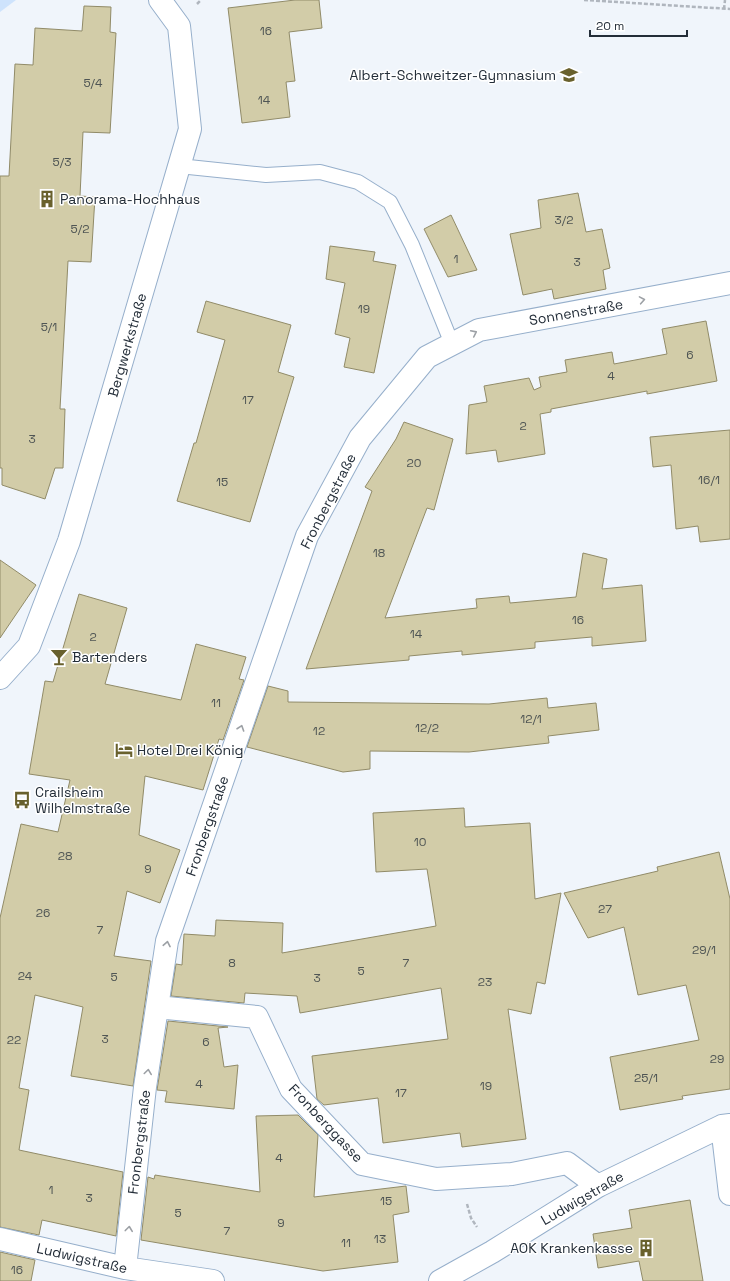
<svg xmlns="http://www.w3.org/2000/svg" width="730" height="1281" viewBox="0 0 730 1281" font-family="'Space Grotesk',sans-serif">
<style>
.green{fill:#cee3fc}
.building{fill:#d2cca8;stroke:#918b68}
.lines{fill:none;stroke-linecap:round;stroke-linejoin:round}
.service-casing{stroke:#96afcb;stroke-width:16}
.minor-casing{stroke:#96afcb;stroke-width:24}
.path{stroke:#b0b6be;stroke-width:2.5;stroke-dasharray:4 2;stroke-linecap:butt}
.service{stroke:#fff;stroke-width:14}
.minor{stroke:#fff;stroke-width:22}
.oneway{stroke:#9ca0a5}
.labels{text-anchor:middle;stroke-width:3;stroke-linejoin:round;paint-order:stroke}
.number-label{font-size:12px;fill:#4f5554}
.poi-label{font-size:14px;fill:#232d38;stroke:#fff;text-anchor:start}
.street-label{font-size:14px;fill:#232d38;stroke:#fff}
</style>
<rect width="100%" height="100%" fill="#f0f5fb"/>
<!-- green -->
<path class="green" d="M0 0H16L0 12Z"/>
<!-- building -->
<path class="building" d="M295 0H319L322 28 289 32 295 81 286 82 290 117 242 123 228 8Z
M84 6 111 7 110 32 116 33 110 133 83 132 80 196 95 197 91 262 68 261 60 409H65L63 468H55L45 499 2 485V468H0V176H9L15 64 33 65 35 28 82 31Z
M578 193 586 232 602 229 610 268 603 270 606 289 554 299 552 289 523 295 510 234 541 228 538 200Z
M451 215 477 270 448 277 424 229Z
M330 246 375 252 373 261 396 265 374 373 344 367 350 338 335 334 345 283 326 279Z
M206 301 291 325 278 372 294 377 250 522 177 501 194 443H196L225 340 197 332Z
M706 321 717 381 647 394V391L551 409V412L540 414 545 454 498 462 496 450 466 454 469 405 487 402 484 386 529 378 534 390 541 387 539 377 567 372 565 360 612 352 614 364 667 354 662 329Z
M404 422 453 439 434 510 427 508 385 618 477 608 476 599 509 596 510 603 576 597 583 553 607 559 602 589 642 585 646 641 592 646V637L535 642V648L462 655V651L409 656V660L306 669 372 491 365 487 396 439Z
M730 430V539L700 542 698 526 676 529 671 465 653 467 650 437Z
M0 560 36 585 0 638Z
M79 594 127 608 105 684 181 700 196 644 246 657 239 679 244 680 223 740 219 739 203 790 145 776 139 835 180 850 160 903 127 891 114 956 151 961 133 1086 71 1076 83 1007 35 995 19 1088 29 1090 19 1150 123 1172 116 1236 42 1220 39 1235 0 1227V918L21 824 58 832 70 780 29 774 45 681 53 682Z
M268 686 288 691V702L489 704 547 698 548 708 596 703 599 730 548 736 549 743 469 752 370 751V769L343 772 247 747Z
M464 808 465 827 530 823 535 899 561 893 545 984 537 982 531 1014 508 1009 526 1139 462 1147 460 1133 383 1143 378 1098 324 1105 317 1099 312 1056 448 1039 441 988 300 1013 297 996 245 993 244 1003 171 996 176 964 182 965 184 934 215 936 216 920 283 923 282 953 436 926 427 869 376 872 373 813Z
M719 852 730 899V1089L682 1096 683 1099 620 1110 610 1057 699 1040 686 985 638 995 624 927 588 938 564 893 658 871 657 867Z
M168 1021 228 1027 218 1028 224 1067 238 1065 234 1109 165 1102 167 1091 157 1090Z
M298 1115 318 1135 314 1197 406 1186 409 1212 393 1215 398 1262 323 1271 141 1240 148 1177 154 1179 155 1175 260 1192 256 1116Z
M690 1200 703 1281H643L639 1261 598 1268 593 1234 632 1228 629 1210Z
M0 1252 35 1260 31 1281H0Z"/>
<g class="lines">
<!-- service casing -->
<g class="service-casing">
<path id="service" d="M179 166 266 175 320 172 358 182 390 202 412 245 452 344"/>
</g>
<!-- minor casing -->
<g class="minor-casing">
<path id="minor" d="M0 678 29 646 69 541 190 129 179 26 160 0
M157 1007 257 1017 291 1089 362 1164 436 1179 512 1174 567 1163 598 1186
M722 1126 730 1194
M0 1239 125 1268 213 1281
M125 1268 145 1087 167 941 307 536 360 438 427 357 479 330 730 283
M440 1281 492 1252 598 1186 722 1126 730 1125"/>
</g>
<!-- path -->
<path class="path" d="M584 0 730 9
M197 4 201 0
M724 9 725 0
M467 1204 471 1218 477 1227"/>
<!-- service -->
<use href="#service" class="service"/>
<!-- minor -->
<use href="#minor" class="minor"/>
</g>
<!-- one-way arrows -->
<defs><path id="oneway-chevron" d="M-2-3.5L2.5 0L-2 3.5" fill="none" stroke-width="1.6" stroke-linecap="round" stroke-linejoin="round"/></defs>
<g class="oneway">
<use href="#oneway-chevron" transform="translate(642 300) rotate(-10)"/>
<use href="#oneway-chevron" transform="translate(474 333) rotate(-26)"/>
<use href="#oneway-chevron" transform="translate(241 728) rotate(-71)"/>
<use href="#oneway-chevron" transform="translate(167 944) rotate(-79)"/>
<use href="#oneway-chevron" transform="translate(148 1072) rotate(-82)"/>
<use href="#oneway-chevron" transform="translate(129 1229) rotate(-83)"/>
</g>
<!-- icons -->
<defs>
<g id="school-bare" transform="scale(1.38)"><path d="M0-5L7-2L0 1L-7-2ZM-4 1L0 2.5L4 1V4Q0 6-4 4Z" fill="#69612d" stroke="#fff" stroke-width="2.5" paint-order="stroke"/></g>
<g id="building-bare" transform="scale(1.38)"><path d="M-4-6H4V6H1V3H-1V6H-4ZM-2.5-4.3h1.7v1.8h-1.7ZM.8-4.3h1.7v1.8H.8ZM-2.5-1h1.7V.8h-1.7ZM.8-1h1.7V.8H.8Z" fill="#69612d" stroke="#fff" stroke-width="2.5" paint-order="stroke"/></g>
<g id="bar-bare" transform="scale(1.38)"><path d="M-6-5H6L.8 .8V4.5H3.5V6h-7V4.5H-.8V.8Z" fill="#69612d" stroke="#fff" stroke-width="2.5" paint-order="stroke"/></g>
<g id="hotel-bare" transform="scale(1.38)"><path d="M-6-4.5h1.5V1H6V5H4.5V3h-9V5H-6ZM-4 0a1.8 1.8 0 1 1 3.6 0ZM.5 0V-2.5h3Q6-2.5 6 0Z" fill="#69612d" stroke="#fff" stroke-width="2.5" paint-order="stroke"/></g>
<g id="bus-bare" transform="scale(1.38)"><path d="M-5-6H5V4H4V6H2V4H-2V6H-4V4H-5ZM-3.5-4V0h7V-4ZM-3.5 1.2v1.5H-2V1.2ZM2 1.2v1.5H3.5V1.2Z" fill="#69612d" stroke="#fff" stroke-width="2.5" paint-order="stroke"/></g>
</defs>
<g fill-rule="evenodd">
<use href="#school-bare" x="569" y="75"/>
<use href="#building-bare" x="47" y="199"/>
<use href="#bar-bare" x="59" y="657"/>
<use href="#hotel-bare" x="124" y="750"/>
<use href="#bus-bare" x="22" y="800"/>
<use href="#building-bare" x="646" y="1248"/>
</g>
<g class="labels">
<!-- number labels -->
<g class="number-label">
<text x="266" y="35">16</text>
<text x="93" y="87">5/4</text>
<text x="264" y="104">14</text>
<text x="62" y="166">5/3</text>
<text x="564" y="224">3/2</text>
<text x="80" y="233">5/2</text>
<text x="456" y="263">1</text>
<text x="577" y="266">3</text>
<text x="364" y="313">19</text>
<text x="49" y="331">5/1</text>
<text x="690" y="359">6</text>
<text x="611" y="380">4</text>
<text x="248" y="404">17</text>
<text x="523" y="430">2</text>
<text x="32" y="443">3</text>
<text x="414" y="467">20</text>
<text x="709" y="484">16/1</text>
<text x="222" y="486">15</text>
<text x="379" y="557">18</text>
<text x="578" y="624">16</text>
<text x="416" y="638">14</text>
<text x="93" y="641">2</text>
<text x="216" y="707">11</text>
<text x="531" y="723">12/1</text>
<text x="427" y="732">12/2</text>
<text x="319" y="735">12</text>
<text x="420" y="846">10</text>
<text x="65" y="860">28</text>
<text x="148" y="873">9</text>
<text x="605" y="913">27</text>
<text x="43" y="917">26</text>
<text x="100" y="934">7</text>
<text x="704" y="954">29/1</text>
<text x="232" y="967">8</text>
<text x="406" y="967">7</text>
<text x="361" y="975">5</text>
<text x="25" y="980">24</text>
<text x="114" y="981">5</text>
<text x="317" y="982">3</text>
<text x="485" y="986">23</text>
<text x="105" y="1043">3</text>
<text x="14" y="1044">22</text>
<text x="206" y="1046">6</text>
<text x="717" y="1063">29</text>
<text x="646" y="1082">25/1</text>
<text x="199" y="1088">4</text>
<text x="486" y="1090">19</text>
<text x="401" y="1097">17</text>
<text x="279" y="1162">4</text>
<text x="51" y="1194">1</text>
<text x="89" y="1202">3</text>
<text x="386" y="1205">15</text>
<text x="178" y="1217">5</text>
<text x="281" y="1227">9</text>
<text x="227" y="1235">7</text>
<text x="380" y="1243">13</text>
<text x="346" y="1247">11</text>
<text x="17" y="1274">16</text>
</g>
<!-- poi labels -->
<g class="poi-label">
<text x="556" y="80" text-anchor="end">Albert-Schweitzer-Gymnasium</text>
<text x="60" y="204">Panorama-Hochhaus</text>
<text x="72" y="662">Bartenders</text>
<text x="137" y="755">Hotel Drei König</text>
<text x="35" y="797">Crailsheim<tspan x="35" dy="16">Wilhelmstraße</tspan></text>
<text x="633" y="1253" text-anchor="end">AOK Krankenkasse</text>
</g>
<!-- street labels -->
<g class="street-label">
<text transform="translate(576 312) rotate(-10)" y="5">Sonnenstraße</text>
<text transform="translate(127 345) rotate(-74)" y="5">Bergwerkstraße</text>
<text transform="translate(328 501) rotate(-63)" y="5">Fronbergstraße</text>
<text transform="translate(207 826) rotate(-71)" y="5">Fronbergstraße</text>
<text transform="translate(326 1123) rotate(47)" y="5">Fronberggasse</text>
<text transform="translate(139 1142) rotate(-83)" y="5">Fronbergstraße</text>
<text transform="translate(582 1198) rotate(-30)" y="5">Ludwigstraße</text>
<text transform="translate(82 1258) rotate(13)" y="5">Ludwigstraße</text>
</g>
</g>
<!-- scale -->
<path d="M590 30v6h97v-6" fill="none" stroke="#232d38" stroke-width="2"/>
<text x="596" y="30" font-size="12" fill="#232d38" stroke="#ffffff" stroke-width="3" paint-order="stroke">20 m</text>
</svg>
